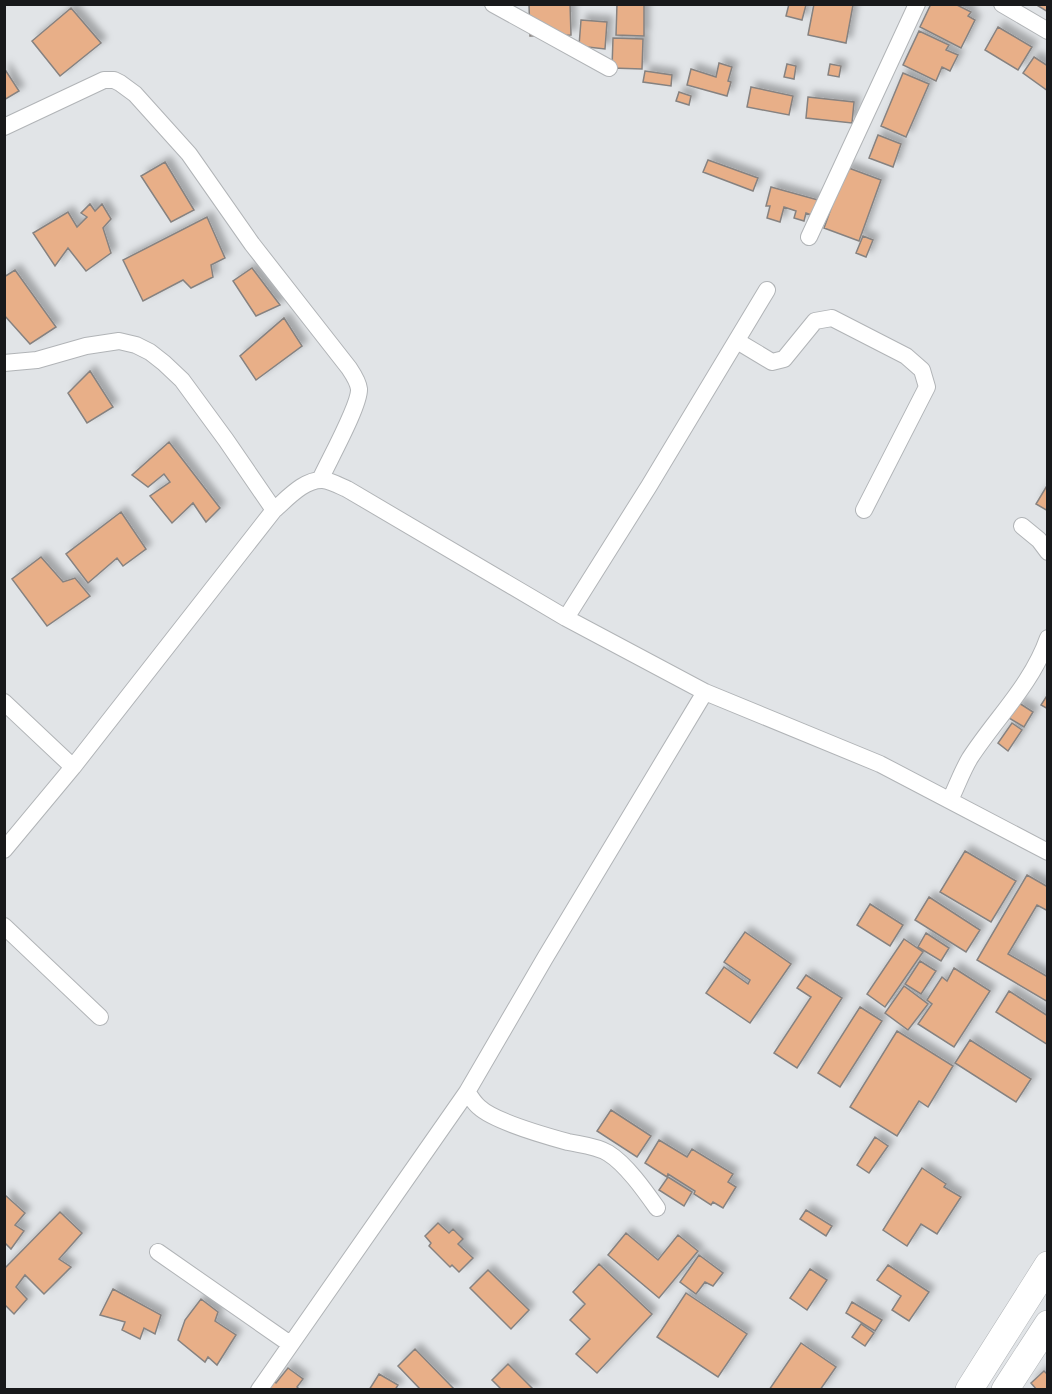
<svg xmlns="http://www.w3.org/2000/svg" width="1052" height="1394" viewBox="0 0 1052 1394" font-family="'Public Sans',sans-serif">
<style>
.building{fill:#e8af88;stroke:#868280;stroke-width:1.5;filter:url(#shadow)}
.lines{fill:none;stroke-linecap:round;stroke-linejoin:round}
.minor-casing{stroke:#b1b4b7;stroke-width:18}
.primary-casing{stroke:#b1b4b7;stroke-width:28}
.minor{stroke:#fff;stroke-width:16}
.primary{stroke:#fff;stroke-width:27}
</style>
<defs>
<filter id="shadow"><feDropShadow dx="5.5" dy="-5.5" stdDeviation="3" flood-color="#0004"/></filter>
</defs>
<rect width="100%" height="100%" fill="#e1e4e7"/>
<!-- building -->
<path class="building" d="M529 4H570L571 35 530 36Z
M617 4H644V36L616 35Z
M789 4 806 5 802 20 786 16Z
M814 4 853 5 846 43 808 35Z
M931 4H955L971 12 968 16 975 20 961 48 920 27Z
M1035 4H1048V12Z
M71 8 101 43 60 76 32 41Z
M581 20 607 22 605 49 579 46Z
M998 27 1032 47 1018 70 985 50Z
M919 31 949 45 946 50 958 55 950 71 942 67 936 81 903 65Z
M613 38 643 39 642 69 612 68Z
M1034 57 1048 66V91L1023 73Z
M719 63 732 67 728 81 731 82 727 96 687 85 691 69 716 77Z
M787 64 796 66 794 79 784 77Z
M830 64 841 66 839 77 828 75Z
M4 68 19 91 4 100Z
M645 71 672 75 671 86 643 82Z
M903 73 929 84 906 137 881 126Z
M751 87 793 96 789 115 747 107Z
M679 92 691 96 689 105 676 101Z
M808 97 854 102 852 123 806 118Z
M878 135 901 144 893 167 869 158Z
M708 160 758 178 753 191 703 172Z
M165 162 194 210 171 222 141 176Z
M846 167 881 180 859 241 824 228Z
M771 187 818 200 814 216 806 213 804 221 794 218 796 211 784 207 780 222 767 218 770 206H766Z
M90 204 95 211 102 204 111 219 103 228 111 253 86 271 68 248 55 266 33 233 68 212 77 227 87 217 81 213Z
M207 217 225 258 211 265 213 277 191 288 183 280 143 301 123 260Z
M863 236 873 240 866 257 856 253Z
M252 268 280 305 256 316 233 281Z
M15 270 56 327 30 344 4 315V277Z
M284 318 302 346 256 380 240 356Z
M90 371 113 407 87 423 68 393Z
M169 442 220 508 206 522 193 503 172 523 150 496 170 482 164 474 148 487 132 475Z
M1048 484V511L1036 504Z
M121 512 146 549 123 566 117 558 88 583 66 554Z
M41 557 63 582 75 578 90 596 47 626 12 579Z
M1048 694V709L1041 705Z
M1019 703 1033 712 1024 727 1009 718Z
M1012 723 1022 730 1008 751 998 743Z
M965 851 1016 881 991 922 940 892Z
M1027 875 1048 887V911L1037 905 1008 954 1048 977V1002L977 960Z
M929 897 980 930 966 952 915 920Z
M870 904 903 925 890 946 857 925Z
M745 932 791 964 750 1023 706 993 724 967 748 984 750 980 724 962Z
M926 933 949 948 941 961 918 947Z
M904 939 923 952 885 1007 867 994Z
M920 961 936 971 921 994 905 984Z
M954 968 990 991 954 1047 918 1024 932 1004 927 1000 942 977 947 981Z
M806 975 842 998 797 1068 774 1053 811 997 797 988Z
M904 986 928 1004 908 1030 885 1013Z
M1009 991 1048 1016V1045L996 1012Z
M860 1007 882 1021 840 1087 818 1073Z
M897 1031 953 1066 928 1107 919 1101 897 1136 850 1107Z
M970 1040 1031 1079 1016 1102 955 1063Z
M611 1110 651 1136 637 1157 597 1131Z
M875 1137 888 1146 869 1173 857 1165Z
M659 1140 687 1157 692 1149 733 1174 728 1182 736 1187 723 1208 713 1202 711 1205 694 1194 695 1191 668 1174 667 1177 645 1163Z
M922 1168 946 1184 944 1187 961 1197 937 1234 921 1224 907 1246 883 1230Z
M668 1177 692 1192 684 1206 659 1190Z
M5 1195 25 1213 15 1225 24 1231 11 1249 4 1242Z
M806 1210 832 1226 826 1236 800 1219Z
M60 1212 82 1233 59 1259 71 1267 44 1294 25 1275 16 1287 27 1299 14 1314 4 1304V1269Z
M438 1223 449 1233 453 1229 463 1239 458 1244 473 1258 459 1272 452 1265 450 1267 429 1246 431 1243 425 1236Z
M626 1233 658 1260 678 1235 698 1251 659 1298 608 1255Z
M699 1255 723 1273 713 1286 705 1282 696 1294 680 1282Z
M599 1264 652 1314 597 1373 576 1354 590 1339 570 1320 585 1304 573 1292Z
M888 1265 929 1292 909 1321 892 1310 901 1296 877 1280Z
M810 1269 827 1280 807 1310 790 1298Z
M488 1270 529 1310 511 1329 470 1288Z
M113 1289 161 1315 155 1334 144 1328 140 1339 122 1330 125 1322 100 1315Z
M686 1293 747 1334 718 1377 657 1337Z
M201 1299 218 1312 215 1321 236 1335 217 1365 208 1357 205 1362 178 1340 185 1320Z
M852 1302 882 1320 875 1331 846 1313Z
M861 1324 874 1333 865 1346 852 1337Z
M801 1343 836 1367 820 1390H769Z
M415 1349 455 1390H421L398 1366Z
M508 1364 534 1390H502L492 1380Z
M288 1368 303 1379 297 1387 300 1390H266L274 1381 276 1383Z
M1044 1371 1048 1375V1390H1037L1031 1383Z
M379 1374 398 1385 395 1390H369Z"/>
<g class="lines">
<!-- minor casing -->
<g class="minor-casing">
<path id="minor" d="M493 4 609 68
M1002 4 1048 31
M4 127 104 80H114L120 83 135 94 189 154 252 244 349 368C353 374 358 381 359 389 360 405 328 462 320 480
M809 237 917 4
M737 341 772 362 784 359 815 321 832 318 906 356 922 370 927 387 864 510
M4 363 37 360 86 346 119 341 136 345 150 352 164 363 182 380 226 440 274 510
M1022 526 1039 540 1048 552
M566 618 649 486 767 290
M4 702 73 767
M950 800C957 786 962 771 970 758 996 718 1032 684 1048 638
M4 850 73 767 274 510C287 499 304 479 323 480 331 481 340 486 347 489L566 618 705 692 880 764 1048 852
M4 926 100 1017
M467 1092C471 1097 474 1103 479 1107 495 1122 546 1136 568 1142 582 1145 596 1146 608 1153 626 1164 645 1191 657 1208
M158 1252 290 1344
M259 1390 467 1092 545 958 705 692"/>
</g>
<!-- primary casing -->
<g class="primary-casing">
<path id="primary" d="M969 1390 1048 1265
M1005 1390 1048 1324"/>
</g>
<!-- minor -->
<use href="#minor" class="minor"/>
<!-- primary -->
<use href="#primary" class="primary"/>
</g>
<!-- border -->
<rect width="1052" height="1394" fill="none" stroke="#18191b" stroke-width="12"/>
</svg>
